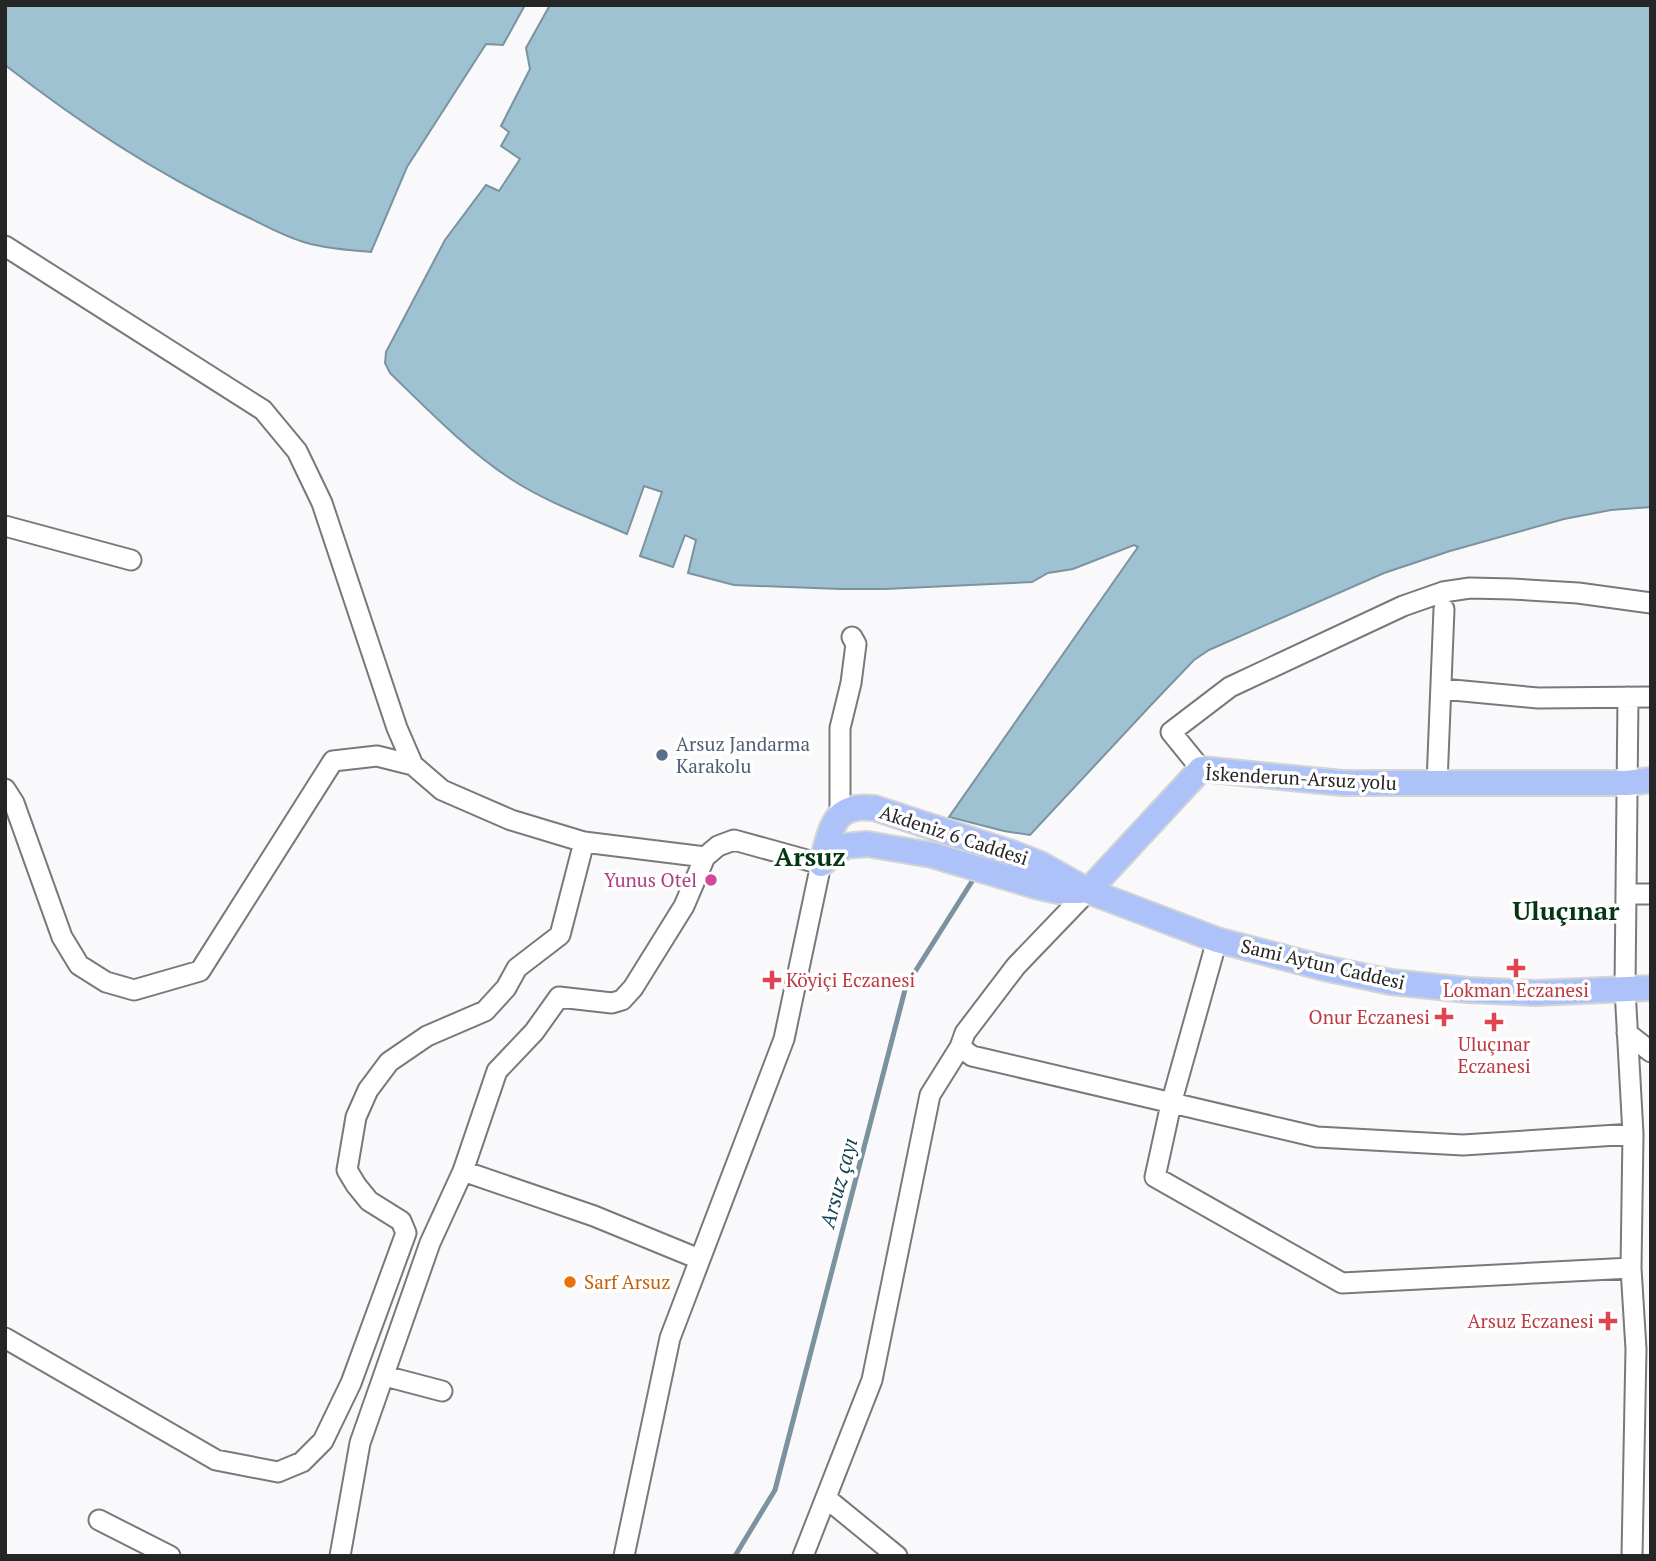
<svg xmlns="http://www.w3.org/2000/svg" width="1656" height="1561" viewBox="0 0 1656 1561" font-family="'PT Serif',serif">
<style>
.water{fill:#9fc2d3;stroke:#7b939f;stroke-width:2}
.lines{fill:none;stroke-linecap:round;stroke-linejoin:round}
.stream{stroke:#7b939f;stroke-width:5}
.minor-casing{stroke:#79797b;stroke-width:23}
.major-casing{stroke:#d4d4d4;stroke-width:28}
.minor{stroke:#fff;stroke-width:19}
.major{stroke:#adc2f8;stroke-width:24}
.service-dot{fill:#5c6f8a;stroke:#fff;stroke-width:2.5}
.hotel-dot{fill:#d1479c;stroke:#fff;stroke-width:2.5}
.health-dot{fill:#e0444e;stroke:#fff;stroke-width:2.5}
.food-dot{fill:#e8710a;stroke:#fff;stroke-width:2.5}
.labels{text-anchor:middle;stroke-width:7;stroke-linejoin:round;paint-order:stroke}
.service-label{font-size:19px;fill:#4e5e75;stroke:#fff;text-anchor:start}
.street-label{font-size:19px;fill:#262627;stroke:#fff}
.hotel-label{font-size:19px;fill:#b23c85;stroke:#fff;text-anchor:end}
.health-label{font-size:19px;fill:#be3a42;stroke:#fff}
.food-label{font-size:19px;fill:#c56008;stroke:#fff;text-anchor:start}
.water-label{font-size:21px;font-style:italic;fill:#144458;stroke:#fff}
.district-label{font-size:26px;font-weight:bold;fill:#033714;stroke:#fff}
</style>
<rect width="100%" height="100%" fill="#f9f9fb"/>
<!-- water -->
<path class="water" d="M5 5H525L503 45 486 44 407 167 371 252C350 250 328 249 307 243 284 237 261 223 239 213 153 171 81 124 5 65Z
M550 5H1651V507L1611 510 1564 519 1450 551 1384 573 1209 650 1194 660 1151 705 1030 835 1004 831 949 817 1138 547 1134 545 1073 569 1048 573 1032 582 885 589H840L734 585 688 573 696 540 685 535 673 567 640 556 662 492 644 486 627 534C588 517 546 502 511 479 467 450 428 410 390 373L385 363 386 352 445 240 486 185 499 191 520 159 501 146 509 132 501 126 530 69 526 48Z"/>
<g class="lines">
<!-- stream -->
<path class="stream" d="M735 1556 775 1490 906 986 976 875"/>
<!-- minor casing -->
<g class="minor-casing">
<path id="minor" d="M5 246 263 410 297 451 322 503 397 728 413 765 442 790 511 820 584 842 705 857
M5 526 131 560
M1442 689 1538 698 1651 697
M1628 697 1625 989 1633 1134 1631 1268 1636 1349 1632 1556
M1201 769 1171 732 1230 687 1403 606 1443 592 1470 588 1512 589 1578 593 1651 603
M1437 783 1444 609
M5 789 14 803 62 937 79 965 106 982 134 990 200 971 333 761 377 756 413 765
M840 814V728L851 683 856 644 852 637
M1626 894H1651
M1217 940 1171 1104 1155 1177 1342 1283 1631 1268
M1627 1033 1651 1052
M960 1047 972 1056 1317 1137 1463 1145 1633 1134
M463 1171 594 1216 699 1259
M5 1338 216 1460 278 1472 302 1462 323 1441 351 1383 406 1233 401 1221 369 1201 356 1185 347 1170 356 1117 368 1090 389 1062 427 1036 485 1011 506 988 517 968 560 935 584 842
M385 1376 442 1391
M826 1498 897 1556
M99 1520 170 1556
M340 1556 360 1443 430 1243 463 1171 497 1071 534 1032 559 997 612 1003 622 1000 633 988 684 906 705 857 718 846 734 840 821 864 784 1039 670 1338 624 1556
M803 1556 872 1380 930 1095 960 1047 965 1033 1016 966 1088 891"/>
</g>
<!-- major casing -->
<g class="major-casing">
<path id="major" d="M821 864C832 830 831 803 874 808L1012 853 1040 864 1088 891 1217 940 1324 968 1391 982 1468 990 1535 993 1651 988
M821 864 845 846 867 844 932 855 1039 887 1058 891H1080
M1088 891 1201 769 1342 783H1627L1651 780"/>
</g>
<!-- minor -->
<use href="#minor" class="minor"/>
<!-- major -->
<use href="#major" class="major"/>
</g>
<!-- markers -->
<circle class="service-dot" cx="662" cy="755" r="7"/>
<circle class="hotel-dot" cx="711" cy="880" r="7"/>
<g class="health-dot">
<path d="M1512.5 957.5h7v7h7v7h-7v7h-7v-7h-7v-7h7z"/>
<path d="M768.5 969.5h7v7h7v7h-7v7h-7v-7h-7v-7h7z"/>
<path d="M1440.5 1006.5h7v7h7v7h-7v7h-7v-7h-7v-7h7z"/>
<path d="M1490.5 1011.5h7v7h7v7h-7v7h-7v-7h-7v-7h7z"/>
<path d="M1604.5 1310.5h7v7h7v7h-7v7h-7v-7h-7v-7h7z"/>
</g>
<circle class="food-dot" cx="570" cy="1282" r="7"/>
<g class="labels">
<!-- service labels -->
<g class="service-label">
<text x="676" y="751">Arsuz Jandarma<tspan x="676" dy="22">Karakolu</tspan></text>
</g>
<!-- street labels -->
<g class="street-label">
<text transform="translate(1301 778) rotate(3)" y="7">İskenderun-Arsuz yolu</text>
<text transform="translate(954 835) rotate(18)" y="7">Akdeniz 6 Caddesi</text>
<text transform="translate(1323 964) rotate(13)" y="7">Sami Aytun Caddesi</text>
</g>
<!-- hotel labels -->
<g class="hotel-label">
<text x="697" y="887">Yunus Otel</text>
</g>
<!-- health labels -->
<g class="health-label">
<text x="786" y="987" text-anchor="start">Köyiçi Eczanesi</text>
<text x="1516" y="997">Lokman Eczanesi</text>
<text x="1430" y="1024" text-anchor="end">Onur Eczanesi</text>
<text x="1494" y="1051">Uluçınar<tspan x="1494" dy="22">Eczanesi</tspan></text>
<text x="1594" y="1328" text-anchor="end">Arsuz Eczanesi</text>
</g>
<!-- food labels -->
<g class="food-label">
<text x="584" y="1289">Sarf Arsuz</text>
</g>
<!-- water labels -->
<g class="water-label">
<text transform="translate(839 1183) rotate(-75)" y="7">Arsuz çayı</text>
</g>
<!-- district labels -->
<g class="district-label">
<text x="810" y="866">Arsuz</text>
<text x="1566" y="920">Uluçınar</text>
</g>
</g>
<!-- border -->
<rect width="1656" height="1561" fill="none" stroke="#262627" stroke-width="14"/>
</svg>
